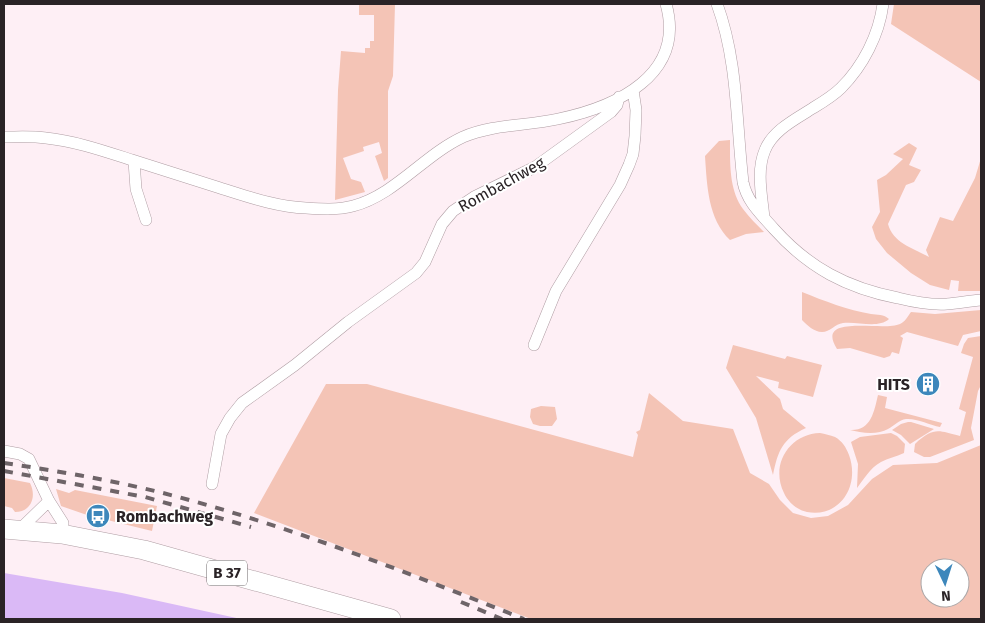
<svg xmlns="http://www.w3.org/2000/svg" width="985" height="623" viewBox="0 0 985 623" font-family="'Fira Sans',sans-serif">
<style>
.green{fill:#f4c4b6;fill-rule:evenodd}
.water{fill:#dab9f6}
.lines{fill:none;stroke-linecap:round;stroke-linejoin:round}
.minor-casing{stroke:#af9da3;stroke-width:12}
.primary-casing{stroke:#af9da3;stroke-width:20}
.minor{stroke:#fff;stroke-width:11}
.primary{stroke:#fff;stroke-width:19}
.rail{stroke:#6e6468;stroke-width:4;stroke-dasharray:9 9;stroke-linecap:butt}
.labels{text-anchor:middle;stroke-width:4;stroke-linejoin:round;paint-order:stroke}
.shield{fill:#fff;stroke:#6a6567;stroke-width:1}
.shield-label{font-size:15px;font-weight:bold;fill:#2a2326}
.street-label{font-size:16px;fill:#2a2326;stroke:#fff}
.poi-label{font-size:16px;font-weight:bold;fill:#2a2326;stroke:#fff;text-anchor:end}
</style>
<rect width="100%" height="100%" fill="#feeff5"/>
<!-- green -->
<path class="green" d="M359 4H395L393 76 388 91V178L384 181 375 156 382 153 379 142 363 147 364 151 343 158 351 179 361 182 365 192 335 200 338 90 341 51 365 53V48H370V41H374V15H359Z
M894 4H981V82L891 24Z
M730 140C730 163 729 190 743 209 749 217 757 225 764 232L746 234 730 240C708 219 707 186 705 156L719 141Z
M909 143 917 148 909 165 921 170 914 182 906 185 888 224C893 243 913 248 929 257L926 250 940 217 953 221 975 178 981 158V291H958L959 281 951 280 949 290 930 285 911 273 887 253 876 239 872 227 880 212 877 180 886 175 903 159 893 154Z
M802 292C824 301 848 310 871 314 877 315 884 314 889 319 878 329 857 321 843 323 835 324 830 332 822 332 814 332 807 325 802 320Z
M981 310V331L963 335 958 346 907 332 900 336 903 338 899 354 892 352 890 356 884 358 850 348 837 349C814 313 883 332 900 324 905 322 908 316 911 312L935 314Z
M981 336V385L978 391 971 428 974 440 930 457H924L914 452 915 444C934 426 939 431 960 436L966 412 959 409 973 357 961 353 964 344 968 338Z
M733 345 785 359 787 356 822 365 813 397 778 388 779 382 756 376 780 399 783 409 806 428C782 439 778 451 773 475L756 418 726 368Z
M326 384H367L633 457 638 435 636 432 640 430 649 393 683 421 733 429 750 473 769 484 780 500 793 513 811 518 828 516 848 505 872 479 893 465 937 463 981 445V619H531L254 513ZM930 568H960V598H930Z
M878 395 887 397 885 408 942 423 940 427C930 425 916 418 906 419 899 420 894 426 888 429 878 435 861 433 850 430 871 431 874 412 878 395Z
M541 406 555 407 557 419 552 426H540L533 424 530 417 531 409Z
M908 422H911L934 429 910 444 901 435 892 430 901 424Z
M820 433C825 434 830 435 835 437 842 441 846 447 849 455 860 485 841 518 807 512 797 510 788 502 784 493 770 465 789 434 820 433Z
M891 433 897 436 905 444 904 453C896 457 888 458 881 462 870 468 864 479 857 488L858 464 851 442 860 437Z
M4 478 30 483C37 497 31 512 15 512L12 508 4 506Z
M56 489 69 493 75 490 157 506 152 531 87 515 61 506Z"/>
<!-- water -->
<path class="water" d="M4 573 122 593 241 619H4Z"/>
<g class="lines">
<!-- minor casing -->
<g class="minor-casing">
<path id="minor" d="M717 4C738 61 736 122 743 182 747 202 761 214 774 229 809 268 847 288 898 298 914 302 931 305 947 304 958 303 970 301 981 300
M4 137C18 137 32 136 46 138 75 141 104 151 132 160 160 169 188 178 217 187 246 196 276 207 306 208 322 209 338 210 353 206 395 195 424 155 463 137 493 124 527 126 558 119 616 107 686 75 666 4
M134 161 136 189 146 220
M764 218C762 196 756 171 765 150 773 130 796 119 813 108 823 102 833 96 841 88 863 66 879 35 883 4
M534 345 556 291 620 185 629 165 633 154 635 136 636 110 633 90
M4 451 20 454 29 459 49 501 63 523 62 534
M212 484 221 434 230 418 242 403 295 365 348 322 416 273 425 262 442 224 453 211 474 197 535 167 611 112 617 105 619 97
M19 530 49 501"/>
</g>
<!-- primary casing -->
<g class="primary-casing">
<path id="primary" d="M4 529 62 534 144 550 391 619"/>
</g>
<!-- minor -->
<use href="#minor" class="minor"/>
<!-- primary -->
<use href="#primary" class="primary"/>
<!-- rail -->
<path class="rail" d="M4 463C57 471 111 480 163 493 287 525 406 572 524 619
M4 471 145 497 251 527
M461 602 502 619"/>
</g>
<!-- icons -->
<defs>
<g id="building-disc" transform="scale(1.25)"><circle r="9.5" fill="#3d87bb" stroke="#fff"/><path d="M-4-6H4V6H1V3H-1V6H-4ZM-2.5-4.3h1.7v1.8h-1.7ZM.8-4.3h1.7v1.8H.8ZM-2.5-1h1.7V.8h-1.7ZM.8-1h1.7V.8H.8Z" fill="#fff"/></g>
<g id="bus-disc" transform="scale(1.25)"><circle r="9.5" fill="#3d87bb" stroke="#fff"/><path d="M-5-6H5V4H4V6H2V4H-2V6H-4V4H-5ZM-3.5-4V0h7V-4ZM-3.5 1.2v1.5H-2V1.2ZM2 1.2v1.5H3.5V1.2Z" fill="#fff"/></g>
</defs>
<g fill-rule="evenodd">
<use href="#building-disc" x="928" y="384"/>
<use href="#bus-disc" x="98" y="516"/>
</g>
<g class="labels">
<!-- shield labels -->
<rect class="shield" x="207" y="560.5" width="40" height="25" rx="4"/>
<g class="shield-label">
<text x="227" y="578">B 37</text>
</g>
<!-- street labels -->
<g class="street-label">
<text transform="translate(501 184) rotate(-29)" y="6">Rombachweg</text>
</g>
<!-- poi labels -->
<g class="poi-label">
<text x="910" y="390">HITS</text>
<text x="116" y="522" text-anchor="start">Rombachweg</text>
</g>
</g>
<!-- border -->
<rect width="985" height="623" fill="none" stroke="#2a2326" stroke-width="10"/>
<!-- north arrow -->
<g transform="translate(945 583) rotate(176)"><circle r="24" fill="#ffffff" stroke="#aaa7a8"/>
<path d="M0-4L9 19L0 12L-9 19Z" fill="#3d87bb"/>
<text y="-8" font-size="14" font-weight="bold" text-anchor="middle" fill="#2a2326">N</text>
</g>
</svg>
